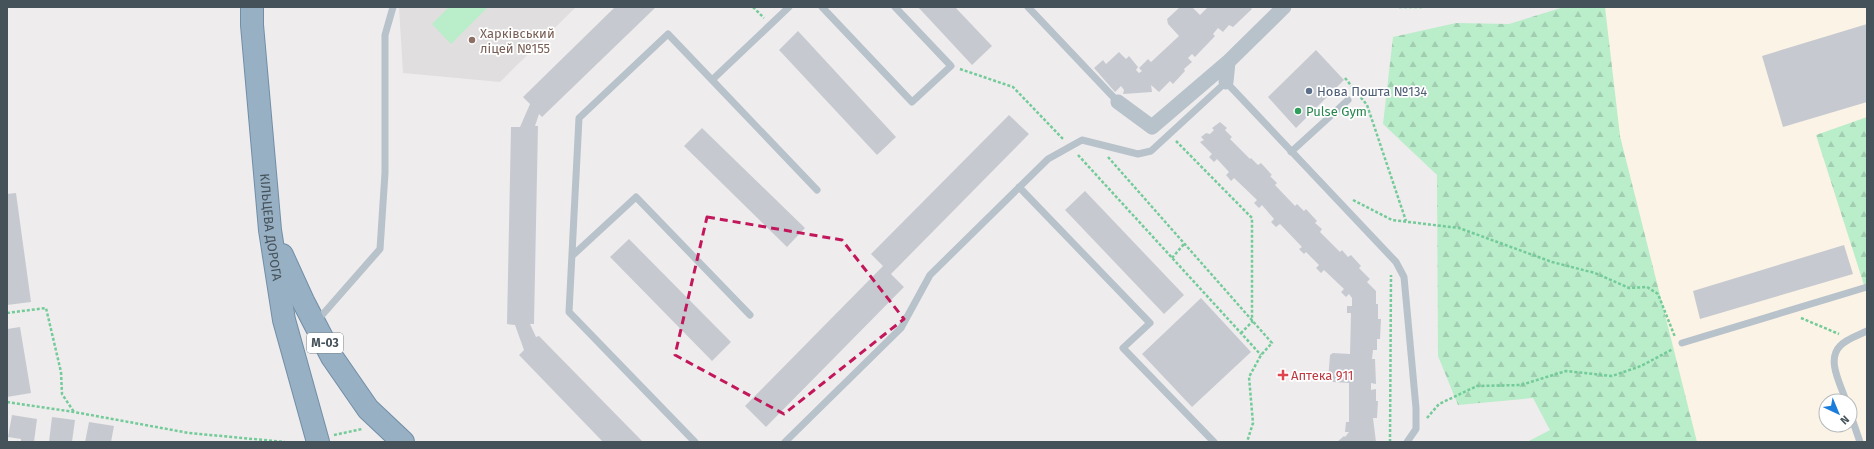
<svg xmlns="http://www.w3.org/2000/svg" width="1874" height="449" viewBox="0 0 1874 449" font-family="'Fira Sans',sans-serif">
<style>
.commercial{fill:#fbf3e5;fill-rule:evenodd}
.education{fill:#e0dedf}
.forest{fill:url(#forest-firs)}
.pitch{fill:#baedca}
.building{fill:#c6cad0}
.lines{fill:none;stroke-linecap:round;stroke-linejoin:round}
.trunk-casing{stroke:#708ea7;stroke-width:24}
.path{stroke:#73cb99;stroke-width:2.5;stroke-dasharray:3 2;stroke-linecap:butt}
.service{stroke:#b8c2ca;stroke-width:7}
.minor{stroke:#b8c2ca;stroke-width:15}
.trunk{stroke:#98b0c4;stroke-width:22}
.marked{fill:none;stroke:#c2185b;stroke-width:3;stroke-dasharray:8 5;stroke-linejoin:round}
.education-dot{fill:#8d6e63;stroke:#fff;stroke-width:1.5}
.service-dot{fill:#5c6f8a;stroke:#fff;stroke-width:1.5}
.leisure-dot{fill:#2e9e5b;stroke:#fff;stroke-width:1.5}
.health-dot{fill:#e0444e;stroke:#fff;stroke-width:1.5}
.labels{text-anchor:middle;stroke-width:3.5;stroke-linejoin:round;paint-order:stroke}
.shield{fill:#fff;stroke:#7d868c;stroke-width:1}
.shield-label{font-size:12px;font-weight:bold;fill:#45525a}
.education-label{font-size:13px;fill:#785e54;stroke:#fff;text-anchor:start}
.service-label{font-size:13px;fill:#4e5e75;stroke:#fff;text-anchor:start}
.leisure-label{font-size:13px;fill:#27864d;stroke:#fff;text-anchor:start}
.street-label{font-size:13px;fill:#45525a;stroke:#fff}
.health-label{font-size:13px;fill:#be3a42;stroke:#fff;text-anchor:start}
</style>
<defs>
<pattern id="forest-firs" width="22" height="20" patternUnits="userSpaceOnUse"><rect width="22" height="20" fill="#baedca"/><path d="M5 1l3.5 6h-7zM16 11l3.5 6h-7z" fill="#a1cdb0"/></pattern>
</defs>
<rect width="100%" height="100%" fill="#efeced"/>
<!-- commercial -->
<path class="commercial" d="M1569 7H1867V442H1682ZM1826 401H1850V425H1826Z"/>
<!-- education -->
<path class="education" d="M399 7H576L500 82 403 73Z"/>
<!-- forest -->
<path class="forest" d="M1564 7H1605L1620 136 1697 442H1527L1550 430 1533 398 1458 405 1438 356 1437 175 1383 124 1393 37 1456 23 1509 24Z
M1867 117V284L1864 285 1816 135Z"/>
<!-- pitch -->
<path class="pitch" d="M449 7H486L487 8 451 44 432 24Z"/>
<!-- building -->
<path class="building" d="M615 7H656L542 117 539 114 535 126H538L534 324H530L536 337 539 336 643 442H603L519 355 524 350 515 325 507 324 511 127H520L530 104 523 97Z
M918 7H955L992 46 972 65Z
M1180 7H1192L1200 15 1208 7H1250L1252 9 1233 27 1229 25 1223 32 1218 28 1213 34 1215 36 1195 57 1192 54 1188 58 1192 62 1184 69 1185 71 1173 84 1170 81 1159 92 1151 85 1152 92 1123 94 1124 90 1121 86 1115 92 1094 68 1103 60 1106 64 1119 52 1126 59 1129 56 1138 67 1136 70 1139 73 1142 71 1139 68 1148 59 1151 62 1179 36 1168 24 1167 19Z
M1867 24V102L1783 127 1762 56Z
M798 31 896 137 877 155 779 50Z
M1316 50 1344 80 1296 128 1268 97Z
M1009 115 1029 134 891 274 904 287 766 427 745 406 883 266 871 254Z
M1220 122 1227 128 1225 130 1232 137 1230 139 1250 159 1251 158 1258 165 1261 163 1272 175 1270 176 1277 183 1275 185 1295 206 1297 204 1304 211 1306 209 1317 221 1315 223 1322 229 1320 232 1340 252 1342 250 1348 257 1351 255 1361 266 1359 268 1370 279 1367 282 1376 291V304H1378V319H1381L1380 339H1377V350H1373L1372 359H1375L1376 384 1371 383V390L1376 389V401H1378L1377 418H1373L1376 442H1337L1344 436 1345 437 1349 432H1345L1346 422H1349V383L1333 382 1328 380 1330 355 1333 353 1350 354 1351 313H1347V306H1352V298L1349 294 1346 297 1341 292 1344 289 1324 270 1321 273 1316 268 1319 265 1306 252 1304 254 1299 249 1302 247 1280 224 1276 227 1271 222 1274 219 1262 205 1259 208 1254 203 1257 200 1234 178 1231 181 1226 175 1229 172 1217 159 1214 162 1209 157 1212 154 1200 142 1204 140 1201 137 1206 133 1210 134 1214 130 1212 128Z
M702 128 805 228 787 247 684 146Z
M1085 191 1184 295 1164 314 1065 210Z
M16 193 31 302 7 305V194Z
M629 239 731 342 712 361 610 257Z
M1844 245 1853 274 1700 319 1693 291Z
M1201 298 1251 352 1192 407 1142 354Z
M20 327 31 393 7 397V329Z
M12 415 37 419 34 442H21V439L8 437Z
M52 417 75 420 72 442H49Z
M89 422 114 426 111 442H85Z"/>
<g class="lines">
<!-- trunk casing -->
<g class="trunk-casing">
<g id="trunk">
<path id="s1" d="M252 7V25L270 230 284 320 318 442"/>
<path d="M282 255 303 301 332 357 368 409 403 442"/>
</g>
</g>
<!-- path -->
<path class="path" d="M753 7 764 18
M1399 7H1422
M960 69 1013 87 1063 139
M1345 78 1367 105 1406 221
M1176 141 1252 218V322L1241 333
M1078 155 1261 355
M1108 157 1272 343 1261 355 1249 377 1253 423 1247 442
M1353 200 1392 220 1459 228 1552 262 1595 273 1629 288 1647 287 1658 294 1675 337
M1172 258 1184 244
M7 313 46 308 61 372 62 394 74 412
M1801 318 1839 334
M7 402 74 412 189 433 285 442
M1427 418 1439 404 1477 386 1521 385 1566 371 1612 376 1641 366 1673 349
M334 435 362 429
M1390 442 1391 275"/>
<!-- service -->
<path class="service" d="M822 7 912 102 951 66 895 7
M1028 7 1118 102
M712 80 817 190
M1291 152 1348 100
M1019 187 1150 323 1123 348 1214 442
M572 256 636 197 750 315
M316 322 380 249 385 173V35L393 7
M1682 343 1867 287
M1846 401C1841 385 1826 360 1840 346 1846 339 1859 335 1867 331
M1850 413 1860 442
M695 442 569 312 579 118 668 34 712 80 789 7
M785 442 901 328 930 275 1048 159 1082 140 1138 154 1151 151 1226 82 1396 262 1404 277 1416 408V429L1407 442"/>
<!-- minor -->
<path class="minor" d="M1226 82 1228 62 1284 7
M1118 102 1152 127 1228 62"/>
<!-- trunk -->
<use href="#trunk" class="trunk"/>
</g>
<!-- marked area -->
<path class="marked" d="M707 217 842 240 904 319 784 414 675 355Z"/>
<!-- markers -->
<circle class="education-dot" cx="472" cy="40" r="4"/>
<circle class="service-dot" cx="1309" cy="91" r="4"/>
<circle class="leisure-dot" cx="1298" cy="111" r="4"/>
<path class="health-dot" d="M1281 369h4v4h4v4h-4v4h-4v-4h-4v-4h4z"/>
<g class="labels">
<!-- shield labels -->
<rect class="shield" x="307" y="333" width="36" height="20" rx="3"/>
<g class="shield-label">
<text x="325" y="347">М-03</text>
</g>
<!-- education labels -->
<g class="education-label">
<text x="480" y="38">Харківський<tspan x="480" dy="15">ліцей №155</tspan></text>
</g>
<!-- service labels -->
<g class="service-label">
<text x="1317" y="96">Нова Пошта №134</text>
</g>
<!-- leisure labels -->
<g class="leisure-label">
<text x="1306" y="116">Pulse Gym</text>
</g>
<!-- street labels -->
<g class="street-label">
<text dy="5" stroke="none"><textPath href="#s1" startOffset="221">КІЛЬЦЕВА ДОРОГА</textPath></text>
</g>
<!-- health labels -->
<g class="health-label">
<text x="1291" y="380">Аптека 911</text>
</g>
</g>
<!-- border -->
<rect width="1874" height="449" fill="none" stroke="#45525a" stroke-width="16"/>
<!-- north arrow -->
<g transform="translate(1838 413) rotate(136)"><circle r="19" fill="#ffffff" stroke="#b5babd"/>
<path d="M0-3L7 15L0 10L-7 15Z" fill="#1b7ddb"/>
<text y="-6" font-size="11" font-weight="bold" text-anchor="middle" fill="#45525a">N</text>
</g>
</svg>
